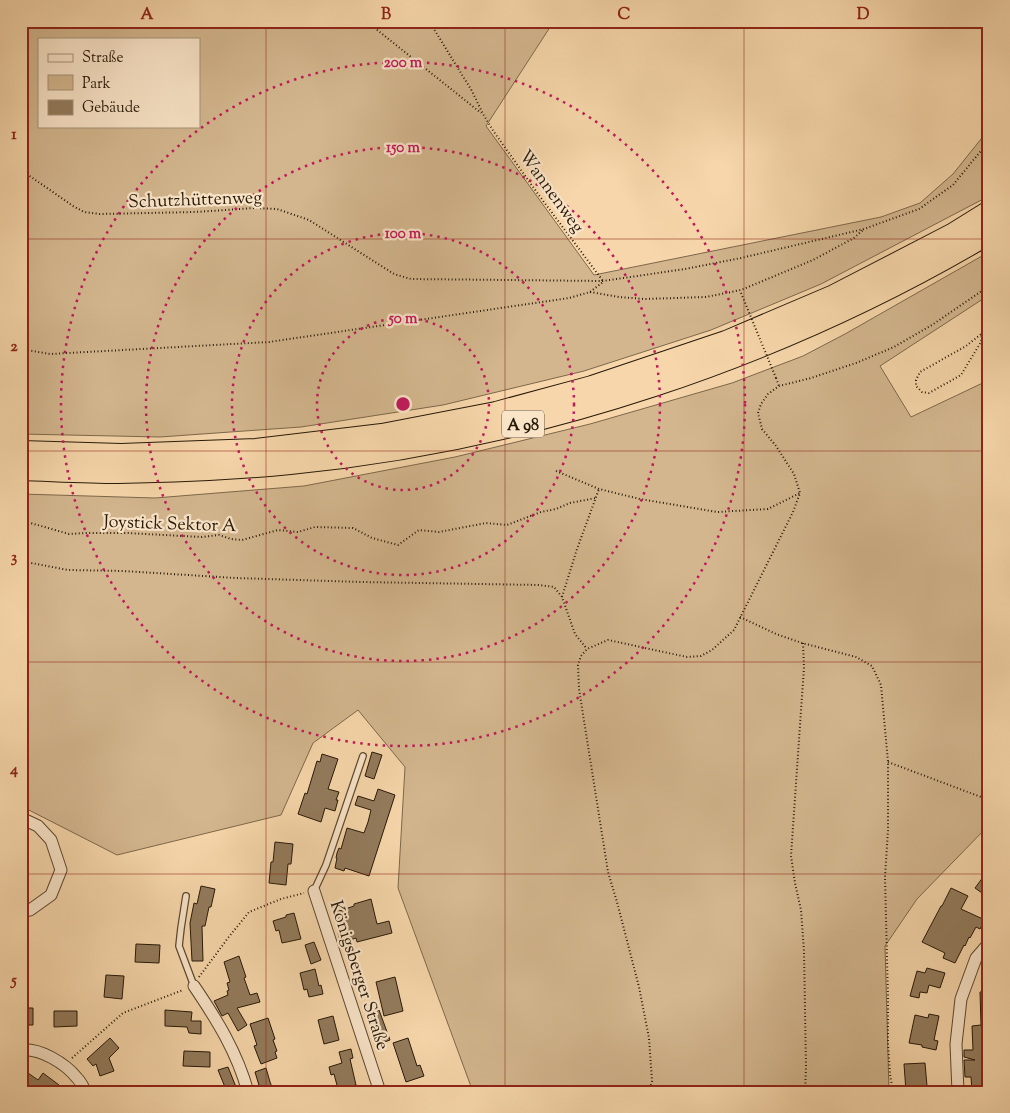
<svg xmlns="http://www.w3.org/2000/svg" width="1010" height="1113" viewBox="0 0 1010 1113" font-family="'Sorts Mill Goudy',serif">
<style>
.green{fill:#d3b68e;stroke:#7d684b;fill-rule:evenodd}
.building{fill:#937b5c;stroke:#271908}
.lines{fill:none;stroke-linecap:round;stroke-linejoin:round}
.lane-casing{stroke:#5b4830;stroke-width:8}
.street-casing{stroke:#5b4830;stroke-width:13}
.highway-casing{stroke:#271908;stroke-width:22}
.path{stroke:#271908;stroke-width:2;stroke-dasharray:1 2.5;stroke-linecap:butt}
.lane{stroke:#f9e4c8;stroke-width:5.5}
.street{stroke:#f9e4c8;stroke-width:11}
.highway{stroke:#f6d6aa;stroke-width:20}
.path-bridge{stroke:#271908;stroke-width:2;stroke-dasharray:1 2.5;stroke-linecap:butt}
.grid{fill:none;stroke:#8f2418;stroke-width:1;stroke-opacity:0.55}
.ring{fill:none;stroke:#c2185b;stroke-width:2.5;stroke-dasharray:2.5 5}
.labels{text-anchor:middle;stroke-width:4.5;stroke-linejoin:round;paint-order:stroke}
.shield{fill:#f9e4c8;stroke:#665642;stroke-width:1}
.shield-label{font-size:16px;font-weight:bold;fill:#271908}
.street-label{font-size:18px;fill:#271908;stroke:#f9e4c8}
.centre{fill:#c2185b;stroke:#f9e4c8;stroke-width:2.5}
.ring-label{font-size:15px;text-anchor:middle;font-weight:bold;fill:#c2185b;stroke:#f9e4c8;stroke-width:4.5;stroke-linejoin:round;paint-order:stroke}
.neatline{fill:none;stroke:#8f2418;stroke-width:2}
.grid-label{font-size:16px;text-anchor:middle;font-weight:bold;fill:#8f2418}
</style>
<rect width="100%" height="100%" fill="#f6d6aa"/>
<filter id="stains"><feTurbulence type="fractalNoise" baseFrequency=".004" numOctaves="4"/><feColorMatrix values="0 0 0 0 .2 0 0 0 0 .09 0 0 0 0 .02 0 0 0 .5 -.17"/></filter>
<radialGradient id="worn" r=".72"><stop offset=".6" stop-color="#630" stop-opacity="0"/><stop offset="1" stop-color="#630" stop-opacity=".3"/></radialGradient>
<!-- green -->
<path class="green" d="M21 21H554L486 126 594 275 881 217 920 203 953 174 989 129V196L821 284 711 330 584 371 443 405 301 427 160 437 21 434ZM39 39H199V126H39Z
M989 252V295L880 366 911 417 989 380V825L917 899 885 946 889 1092H473L398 888 405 767 358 710 313 743 281 815 117 855 21 806V494L155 498 304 486 455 457 590 424 732 383 803 356 845 334Z"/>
<!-- building -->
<path class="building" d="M372 752 382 755 374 779 365 776Z
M322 754 338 759 328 789 339 792 336 800H338L335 811 325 808 321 822 298 814 305 793 307 794 317 761 320 762Z
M378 789 395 795 369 876 345 868 344 871 335 868 337 858H336L337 853 339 848 341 849 347 828 364 833 368 822 371 810 355 805 358 796 374 801Z
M275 842 293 844 291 864H288L286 885 269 883 271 862H273Z
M989 869V898L975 888Z
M201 886 215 889 211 907H209L205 926H202L203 961H192L190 923 194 903 197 904Z
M951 888 968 896 961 909 985 920 980 929 976 927 970 938 969 937 965 946 964 945 955 963 943 958 945 953 922 942 941 906H942Z
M371 899 377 924 389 921 392 933 357 942 356 938 341 943 338 933 342 932 336 912 354 906V904Z
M294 913 301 939 282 943 279 930 276 931 273 921 286 917V915Z
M314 942 321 960 311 964 305 945Z
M136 944 160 945 159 963 135 962Z
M239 956 246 977 244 978 250 995 257 993 260 1002 237 1008 247 1025 238 1031 228 1013 222 1016 214 1001 228 995 227 991 229 990 227 983 230 982 224 962Z
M927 968 945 973 940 988 929 985 927 993 920 992 919 998 910 996 917 971 925 973Z
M315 969 319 986 321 985 323 994 309 997 307 989 304 990 300 973Z
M106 975 124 976 122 999 104 997Z
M395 977 403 1011 384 1016 376 982Z
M989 991 988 1044 989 1072H982V1092H972L971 1077H965L964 1060H975L964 1057V1050H973L972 1026 981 1025 980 992Z
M21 1008H33V1025H21Z
M165 1010 192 1012 191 1021H201V1034L189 1033 187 1027 165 1026Z
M379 1010 390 1040 379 1044 369 1014Z
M54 1011H77V1026L54 1027Z
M929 1014 939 1016 934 1040 938 1041 936 1050 922 1047V1045L909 1043 915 1015 928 1018Z
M333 1016 339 1040 324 1044 318 1020Z
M268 1018 275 1039 273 1040 277 1051 275 1052 277 1058 261 1064 254 1046 257 1045 250 1024Z
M110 1038 119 1048 109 1058 114 1071 100 1076 96 1064 93 1066 87 1059Z
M408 1038 417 1066 420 1065 424 1076 406 1082 393 1043Z
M351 1049 353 1058 350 1059 356 1085 338 1089 334 1074 331 1075 329 1067 342 1063 339 1052Z
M184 1051 210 1052V1067L183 1066Z
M925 1063 927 1086H918L919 1092H906L904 1064Z
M228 1067 238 1092H227L218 1070Z
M21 1068 38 1080 43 1073 59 1085 53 1092H26L29 1088 21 1081Z
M266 1068 270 1082 274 1092H261L255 1072Z"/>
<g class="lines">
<!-- lane casing -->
<g class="lane-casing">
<path id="lane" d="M314 891 326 865 363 756
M186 896 181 928 179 946 194 986"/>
</g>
<!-- street casing -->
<g class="street-casing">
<path id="street" d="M21 818 38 826 51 840 61 870 51 895 30 910 21 911
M314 891 380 1092
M194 986C217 1020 237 1052 248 1092
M21 1050C40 1048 65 1063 77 1078 81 1082 83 1087 86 1092
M958 1092 956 1044 961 999 976 958 989 943"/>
</g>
<!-- highway casing -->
<g class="highway-casing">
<path id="highway" d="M21 451 121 454 256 449 382 434 496 412 592 386 726 341 834 295 952 234 989 211
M21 470C53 471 86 473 118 473 175 472 233 470 290 464 534 440 778 359 989 234"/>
</g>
<!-- path -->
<path class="path" d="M366 21 481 113
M429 21 472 91 483 114 494 132 538 194 603 281
M21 170 73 206 84 212 100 214 195 212 255 208 277 209 309 220 394 274 411 279 603 281 685 269 741 258 864 229 919 209 953 185 989 141
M590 292 619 297 644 299 706 297 741 290 813 260 854 238 864 229
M982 333 981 342 961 375 929 393 922 392 916 386V380L920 372 966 346 989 328
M21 349 50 354 269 342 569 298 590 292 603 282
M776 378 779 386
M556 471 599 489 640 499 717 512 768 509 800 493
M21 521 27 522 69 534 86 533H127L202 537 219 535 231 539 242 540 278 530 298 532 315 527 353 528 372 538 398 545 419 530 439 532 486 523 507 525 541 512 556 509 570 503 596 498
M21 561 68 570 123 571 236 578 361 582 539 585 554 587 562 597 575 634 587 649
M562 597 577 549 599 489
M740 617 776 634 802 643 856 657 872 666 881 685 888 762V830L885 877 888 998V1043L890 1074 893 1092
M803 643 804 668 802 696 791 856 795 883 801 910 804 951 806 1067 805 1092
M888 762 989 800
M199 977 228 938 249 912 281 899 304 893
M72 1058 123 1013 183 990
M649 1092 652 1081 649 1038 639 987 617 902 608 872 579 689 578 665 581 656 587 649 608 640 687 657 701 656 712 650 734 630 793 512 800 493 794 474 776 446 762 429 758 413 761 404 768 394 779 386 811 378 856 363 894 347 932 325 989 286"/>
<!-- lane -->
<use href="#lane" class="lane"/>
<!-- street -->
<use href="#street" class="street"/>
<!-- highway -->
<use href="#highway" class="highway"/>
<!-- path-bridge -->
<path class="path-bridge" d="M741 293 776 378"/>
</g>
<!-- grid -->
<path class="grid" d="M266 21V1092M505 21V1092M744 21V1092M21 239H989M21 451H989M21 662H989M21 874H989"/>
<!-- distance rings -->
<g class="ring">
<circle cx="403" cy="404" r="86"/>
<circle cx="403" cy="404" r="171"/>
<circle cx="403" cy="404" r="257"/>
<circle cx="403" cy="404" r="342"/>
</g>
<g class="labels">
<!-- shield labels -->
<rect class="shield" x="502" y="410.5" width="42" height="27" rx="4"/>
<g class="shield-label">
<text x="523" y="430">A 98</text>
</g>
<!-- street labels -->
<g class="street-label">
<text transform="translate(552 191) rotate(54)" y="6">Wannenweg</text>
<text transform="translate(195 199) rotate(-2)" y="6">Schutzhüttenweg</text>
<text transform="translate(170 523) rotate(2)" y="6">Joystick Sektor A</text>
<text transform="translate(360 975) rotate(72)" y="6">Königsberger Straße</text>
</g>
</g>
<circle cx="403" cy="404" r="8" class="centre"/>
<g class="ring-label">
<text x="403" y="67">200 m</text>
<text x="403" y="152">150 m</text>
<text x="403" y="238">100 m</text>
<text x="403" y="323">50 m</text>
</g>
<!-- margin -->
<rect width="1010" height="1113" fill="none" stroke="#f6d6aa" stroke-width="55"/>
<!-- legend -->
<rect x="38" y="38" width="162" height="90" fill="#f9e4c8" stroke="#a5937b"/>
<rect x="48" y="54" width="25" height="8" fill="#f9e4c8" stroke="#a5937b"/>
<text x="82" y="62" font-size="15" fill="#271908">Straße</text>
<rect x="48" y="75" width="25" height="15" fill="#d3b68e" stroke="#a5937b"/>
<text x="82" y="88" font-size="15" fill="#271908">Park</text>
<rect x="48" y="100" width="25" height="15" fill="#937b5c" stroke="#a5937b"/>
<text x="82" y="112" font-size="15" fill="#271908">Gebäude</text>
<rect x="28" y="28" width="954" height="1058" class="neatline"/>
<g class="grid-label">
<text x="147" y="19">A</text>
<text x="386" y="19">B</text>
<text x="624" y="19">C</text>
<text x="863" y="19">D</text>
<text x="14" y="139">1</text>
<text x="14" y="351">2</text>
<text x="14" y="562">3</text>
<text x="14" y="774">4</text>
<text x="14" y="985">5</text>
</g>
<rect width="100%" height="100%" filter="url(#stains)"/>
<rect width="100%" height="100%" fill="url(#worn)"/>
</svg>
